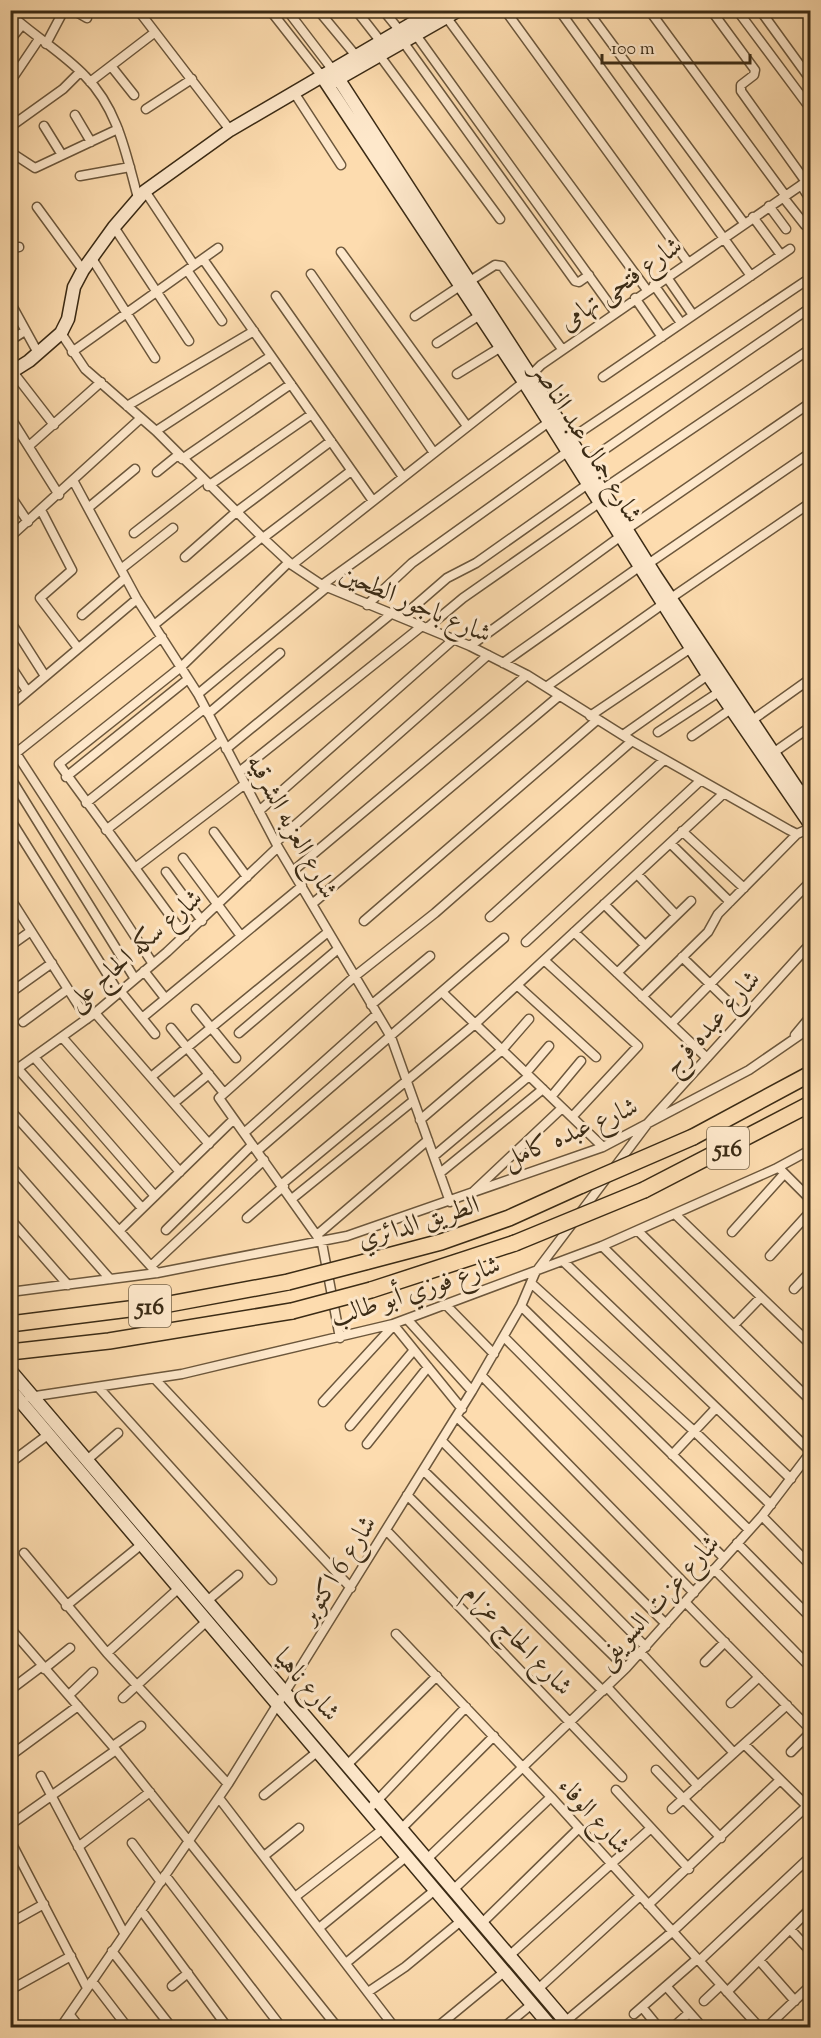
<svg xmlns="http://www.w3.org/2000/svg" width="821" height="2038" viewBox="0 0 821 2038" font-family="'Sorts Mill Goudy',Amiri,serif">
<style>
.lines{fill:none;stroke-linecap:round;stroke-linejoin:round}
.street-casing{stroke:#6c573c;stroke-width:11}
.secondary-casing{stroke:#3b2b15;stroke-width:15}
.highway-casing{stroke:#3b2b15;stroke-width:18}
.street{stroke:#fee8cb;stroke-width:8}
.secondary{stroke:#fee8cb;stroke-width:12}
.highway{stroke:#fddcaf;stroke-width:15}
.highway-bridge-casing{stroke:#3b2b15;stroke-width:18;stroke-linecap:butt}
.highway-bridge{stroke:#fddcaf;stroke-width:15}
.labels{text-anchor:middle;stroke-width:6;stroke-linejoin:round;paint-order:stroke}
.shield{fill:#fee8cb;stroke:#76644c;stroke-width:1.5}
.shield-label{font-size:24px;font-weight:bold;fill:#3b2b15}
.street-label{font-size:26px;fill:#3b2b15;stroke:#fee8cb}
</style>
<rect width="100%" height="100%" fill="#fddcaf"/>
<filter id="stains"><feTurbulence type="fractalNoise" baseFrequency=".00333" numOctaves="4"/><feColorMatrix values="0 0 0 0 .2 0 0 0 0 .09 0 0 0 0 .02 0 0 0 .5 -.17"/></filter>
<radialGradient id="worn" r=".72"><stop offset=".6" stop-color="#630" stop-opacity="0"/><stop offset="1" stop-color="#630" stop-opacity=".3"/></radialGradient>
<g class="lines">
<!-- street casing -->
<g class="street-casing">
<path id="street" d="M73 10 87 18
M138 10 230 130
M270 10 321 75
M287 10 332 69
M318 10 357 57
M356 10 381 42
M383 10 400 31
M505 10 687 261
M559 10 751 276
M587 10 744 223
M649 10 785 195
M711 10 755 70 754 75 741 85V91L806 182
M737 10 810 108
M760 10 810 79
M10 14C34 36 63 53 85 76 118 109 126 154 138 198
M447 18 647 290
M416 35 615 312
M10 40 22 25
M404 43 575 281 579 282 589 275
M46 44 64 10
M380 56 500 219
M111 66 134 95
M10 82 39 39
M90 82 154 33
M295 94 341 165
M146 109 192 79
M75 115 91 142
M44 126 62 155
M10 127 63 89 80 72
M15 155 35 168 118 129
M80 176 130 167
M801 185 810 199
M145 191 194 265
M783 197 805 225
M769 206 786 229
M37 207 83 270
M753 217 781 255
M114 227 189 341
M10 249 19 247
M341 252 467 426
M91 257 155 358
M203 259 373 501
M187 270 222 321
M311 274 434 453
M666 276 693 315
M470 281 495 265 502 266 562 349
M654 285 681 323
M276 296 403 477
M635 298 662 337
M10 302 38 353
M415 316 460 286
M61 333 85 369 156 431 262 537 292 565 322 585 470 646 527 675 632 741 789 830 797 834 810 828
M14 338 25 331
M437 343 480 315
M72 352 218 248
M13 372 54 425
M457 374 501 347
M603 377 790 249
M127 406 254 331
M10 417 59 495
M156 431 271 356
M570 439 810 278
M29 446 101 382
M182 459 291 384
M585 463 810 308
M157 472 178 455
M74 482 137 599 198 694 278 847 391 1037 450 1202
M208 486 312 414
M597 493 810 349
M10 495 28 522
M88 508 135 469
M41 510 72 570 40 598 78 648
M627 529 810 403
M134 533 202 480
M10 537 141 418
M263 538 351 471
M185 557 235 513 331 441
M648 564 810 453
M292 565 524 382 541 365 810 179
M121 569 173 528
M322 585 549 422
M671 598 810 503
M367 605 412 563 567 452
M82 615 125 578
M402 617 447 578 476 563 588 484
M10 621 45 676
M154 625 262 537
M427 628 463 598 599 503
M470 646 621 536
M503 663 639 567
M10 665 27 691
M546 687 663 604
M198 694 326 588
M15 702 137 599
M208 714 280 653
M590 716 691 648
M751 721 810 679
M658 732 719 692
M623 735 708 675
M692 736 731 709
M10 744 153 964
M226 749 391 614
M16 753 162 637
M773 753 810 727
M239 772 422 626
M10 777 135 979
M66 777 188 679
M800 792 810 785
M86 803 205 708
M259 811 454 639
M10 819 119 993
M106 830 221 741
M682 831 744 888
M214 832 247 877
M276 842 488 655
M670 843 730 902
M183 858 241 936
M135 868 245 784
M293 871 527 675
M166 872 202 921
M637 874 676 915
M10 898 87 1019
M312 904 559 696
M604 904 645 945
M490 917 664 760
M364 921 597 720
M574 932 707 1058
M185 936 59 764 181 667 289 562
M526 942 700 781
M10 946 31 931
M682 957 744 1017
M544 960 638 1046 572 1117
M144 971 165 998
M617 973 691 901
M517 985 596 1057
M121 992 155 1034
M10 993 52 963
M443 993 603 1147
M642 997 708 932 718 914 797 834
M371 1005 430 956
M196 1009 236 1058
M95 1013 209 1144
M142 1018 302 886
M23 1022 68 989
M671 1024 810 882
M171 1028 224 1093
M239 1033 338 949
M795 1035 810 1017
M62 1037 180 1172
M34 1057 155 1196
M18 1069 142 1208
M526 1073 549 1046
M10 1074 95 1013 167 952 278 847
M151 1077 328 932
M551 1097 581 1061
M174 1103 209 1074
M10 1110 157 1273
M420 1120 502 1050 529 1019
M244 1133 377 1014
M257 1151 504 938
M434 1156 529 1076
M10 1165 110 1279
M781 1170 810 1199
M440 1173 543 1089
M282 1184 475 1024 723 794
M473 1192 562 1108
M293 1198 413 1101
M676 1215 810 1344
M247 1218 284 1186
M10 1219 68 1285
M166 1230 252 1145
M119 1231 233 1120
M638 1231 810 1400
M732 1232 784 1174
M317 1235 428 1140
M602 1246 810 1451
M770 1256 810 1212
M564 1262 791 1479
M151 1266 264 1160
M531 1283 694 1431 771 1505
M794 1289 810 1272
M10 1292 157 1273 347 1236 603 1147 749 1070 810 1028
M446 1305 494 1354
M521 1306 749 1530
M407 1319 472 1391
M393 1324 462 1409
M734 1325 761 1297
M504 1337 724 1558
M340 1338 322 1243 219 1098 354 977 435 913 632 741
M482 1376 694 1593
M155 1379 351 1588
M99 1388 272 1580
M29 1397 182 1374 393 1324 602 1246 775 1169 810 1150
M323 1402 394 1325
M457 1417 666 1624
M350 1426 414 1350
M442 1441 646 1647
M367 1444 428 1367
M672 1455 716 1408
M87 1460 118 1433
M10 1463 49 1434
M423 1470 626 1668
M407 1495 603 1691
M762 1516 810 1565
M386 1530 622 1777
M737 1543 810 1617
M24 1553 107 1653 228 1784
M714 1569 810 1667
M207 1601 238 1575
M685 1602 810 1729
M66 1606 142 1544
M10 1628 116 1750 338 2028
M396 1634 551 1797 760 2028
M107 1653 179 1588
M641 1653 734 1753
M705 1662 725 1642
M44 1669 70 1648
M607 1687 698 1786
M10 1690 42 1666
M69 1695 93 1672
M123 1698 207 1621
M731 1703 759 1677
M744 1744 810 1809
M113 1746 141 1726
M791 1752 810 1733
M10 1756 78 1706
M347 1765 437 1676
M656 1770 721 1838
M41 1776 124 1933
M616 1790 689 1869
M264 1795 317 1752
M219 1798 395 2028
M373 1805 466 1707
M672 1809 787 1705
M10 1825 116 1750
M401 1829 494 1736
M10 1840 87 1988
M132 1843 161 1882
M78 1847 150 1792
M264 1856 299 1828
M427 1859 626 1668 762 1516 810 1453
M165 1875 282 2028
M453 1890 551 1797
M295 1897 383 1829
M648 1905 780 1780
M141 1910 228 2028
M10 1923 44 1904
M482 1923 579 1828
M319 1928 406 1857
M790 1929 810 1951
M112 1951 172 2028
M509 1956 651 1828
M759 1960 795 2001
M699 1961 810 1857
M346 1963 435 1890
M92 1981 128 2028
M172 1986 188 1973
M666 1986 703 2028
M538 1989 640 1896
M10 1990 71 1956
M368 1992 405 1967 461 1921
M727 1992 810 1909
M704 2001 721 1985
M642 2007 659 2028
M634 2014 697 1959
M70 2015 80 2028
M566 2021 672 1932 807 1806
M60 2028 228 1784 472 1391 521 1306 535 1273 648 1123 810 944
M436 2028 504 1972
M503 2028 532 2004
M672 2028 689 2013
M766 2028 810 1986"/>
</g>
<!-- secondary casing -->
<g class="secondary-casing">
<path id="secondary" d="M332 69 530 375 655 575 810 808
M321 75 524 382 708 675 810 824
M331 83 459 10
M10 373 29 361 61 333 68 319 74 287 83 270 114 227 145 191 230 130 435 10
M10 1370 571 2028
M10 1389 552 2028"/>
</g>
<!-- highway casing -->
<g class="highway-casing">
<path id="highway" d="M693 1137 810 1074
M644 1190 810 1104
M365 1262 441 1242 509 1218 582 1185
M371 1290 515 1243
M10 1324 169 1304 288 1282
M10 1352 109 1341 292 1311"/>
</g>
<!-- street -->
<use href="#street" class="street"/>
<!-- secondary -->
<use href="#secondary" class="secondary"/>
<!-- highway -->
<use href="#highway" class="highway"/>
<!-- highway-bridge casing -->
<g class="highway-bridge-casing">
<path id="highway-bridge" d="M582 1185 693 1137
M515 1243 644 1190
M288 1282 365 1262
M292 1311 371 1290"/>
</g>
<!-- highway-bridge -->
<use href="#highway-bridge" class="highway-bridge"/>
</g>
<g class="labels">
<!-- shield labels -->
<g class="shield">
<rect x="707" y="1127" width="42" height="42" rx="4.5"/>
<rect x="129" y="1285" width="42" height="42" rx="4.5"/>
</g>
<g class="shield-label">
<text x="728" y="1156">516</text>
<text x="150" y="1314">516</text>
</g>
<!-- street labels -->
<g class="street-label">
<text transform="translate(620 283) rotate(-35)" y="9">شارع فتحى تهامى</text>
<text transform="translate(588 442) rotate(58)" y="9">شارع جمال عبد الناصر</text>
<text transform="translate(416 603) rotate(23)" y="9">شارع باجور الطحين</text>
<text transform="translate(293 826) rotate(61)" y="9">شارع العزبه الشرقيه</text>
<text transform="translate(134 949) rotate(-41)" y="9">شارع سكه الحاج على</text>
<text transform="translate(711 1022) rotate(-48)" y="9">شارع عبده فرج</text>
<text transform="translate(570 1132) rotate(-23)" y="9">شارع عبده كامل</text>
<text transform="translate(418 1221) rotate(-17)" y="9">الطريق الدائري</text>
<text transform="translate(415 1290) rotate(-18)" y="9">شارع فوزي أبو طالب</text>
<text transform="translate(337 1569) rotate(-58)" y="9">شارع 6 اكتوبر</text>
<text transform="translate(657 1601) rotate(-48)" y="9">شارع عزت السويفى</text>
<text transform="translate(519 1639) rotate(46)" y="9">شارع الحاج عزام</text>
<text transform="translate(308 1684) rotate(50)" y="9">شارع ناهيا</text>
<text transform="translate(595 1815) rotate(48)" y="9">شارع الوفاء</text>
</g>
</g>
<!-- margin -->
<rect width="821" height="2038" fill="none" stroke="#fddcaf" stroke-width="36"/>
<rect x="12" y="12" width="797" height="2014" fill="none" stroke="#3b2b15" stroke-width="3"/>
<rect x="18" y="18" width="785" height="2002" fill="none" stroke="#3b2b15" stroke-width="1.5"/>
<!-- scale -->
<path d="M602 54v9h148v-9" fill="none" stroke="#3b2b15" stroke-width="3"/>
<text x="611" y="54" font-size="18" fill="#3b2b15" stroke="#fee8cb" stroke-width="4.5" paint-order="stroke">100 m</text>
<rect width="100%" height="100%" filter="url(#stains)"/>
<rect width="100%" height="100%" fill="url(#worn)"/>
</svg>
